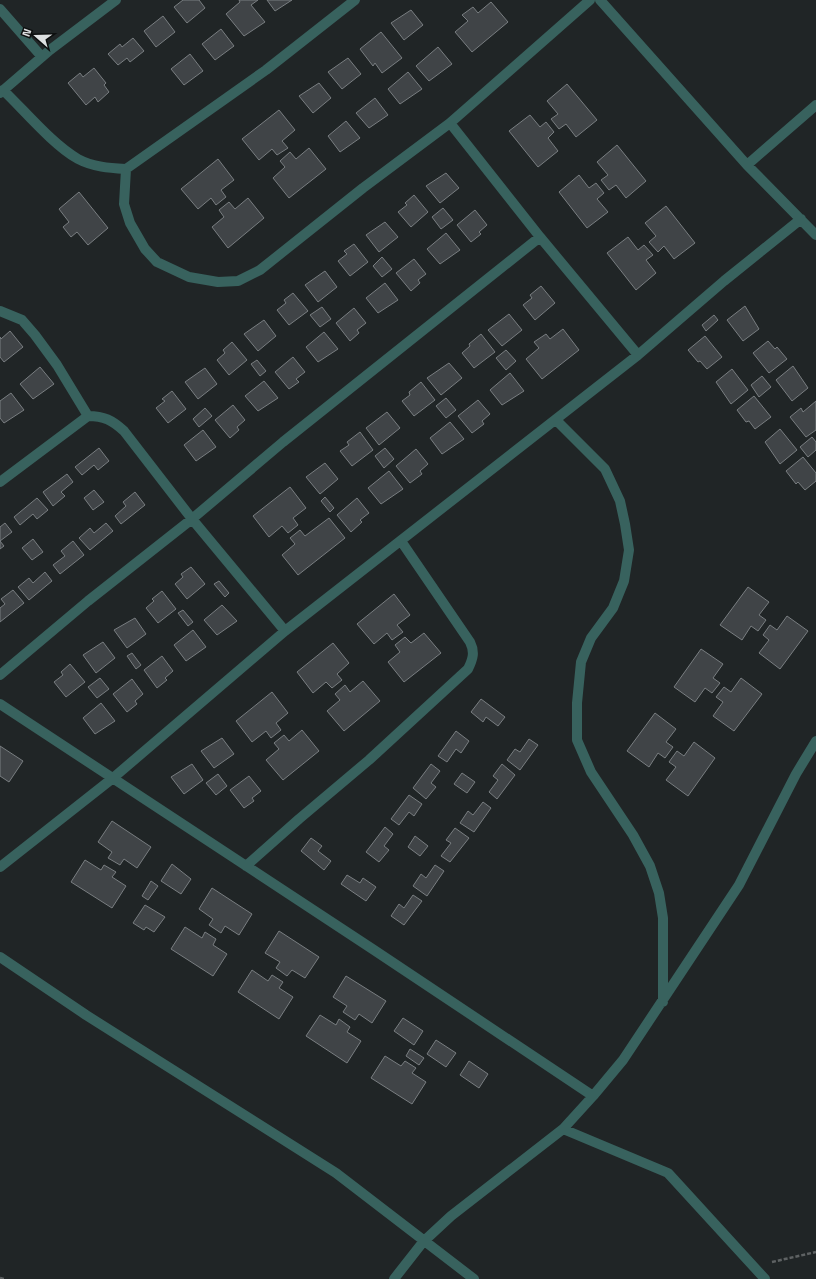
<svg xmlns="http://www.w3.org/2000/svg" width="816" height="1279" viewBox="0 0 816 1279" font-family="'Titillium Web',sans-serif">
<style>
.building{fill:#404447;stroke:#797e81}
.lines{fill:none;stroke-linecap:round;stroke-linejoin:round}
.path{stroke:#5e6263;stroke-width:2.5;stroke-dasharray:4 2;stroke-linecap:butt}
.street{stroke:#38625e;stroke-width:10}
</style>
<rect width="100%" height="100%" fill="#202526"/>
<!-- building -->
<path class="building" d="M183 0H199L205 8 187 23 174 7Z
M239 0H258L251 5 265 22 244 36 226 14 240 2Z
M267 0H292L275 11Z
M491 2 508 22 472 52 455 32 468 21 462 15 473 7 478 13Z
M411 10 423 25 404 40 391 23Z
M163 16 175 32 156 47 144 31Z
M221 29 234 46 215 60 202 44Z
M381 32 402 58 382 73 375 63 373 66 360 49Z
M133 38 144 51 130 62 127 58 118 65 108 54 120 44 122 47Z
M438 47 452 64 429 81 416 66Z
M190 54 203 71 184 85 171 69Z
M348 58 361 74 342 89 328 72Z
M94 68 106 83 104 85 109 92 98 102 95 97 86 105 68 83 80 73 83 77Z
M408 72 422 89 400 104 388 89Z
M319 83 331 98 313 113 299 96Z
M567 84 597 120 576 137 566 124 559 129 551 119 558 114 547 101Z
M375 98 388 115 369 128 356 113Z
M279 110 295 130 282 141 288 148 277 155 272 149 259 160 242 139Z
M530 115 540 127 546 122 554 132 548 138 558 151 538 167 509 131Z
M346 121 360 138 340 152 328 136Z
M617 145 646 181 626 198 616 185 609 190 601 180 608 175 597 162Z
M309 148 326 169 289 198 273 178 285 167 280 161 290 152 296 159Z
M218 159 234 180 221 190 226 197 216 205 211 198 198 209 181 189Z
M446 173 459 188 440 203 426 186Z
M579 175 589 188 596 183 604 193 597 199 608 212 587 228 559 192Z
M79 192 108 228 88 245 77 232 71 237 63 227 69 222 59 209Z
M414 195 428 212 411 227 398 212 407 205 405 203Z
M248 198 264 218 228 248 212 227 224 217 219 210 229 202 235 209Z
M666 206 695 243 674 259 664 246 658 252 649 242 656 236 645 223Z
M443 208 453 220 441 229 432 217Z
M475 210 487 225 479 232 481 234 471 242 457 225Z
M385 222 398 237 379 252 366 235Z
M446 233 460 250 440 264 427 249Z
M628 237 638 250 644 245 653 255 646 260 656 273 636 290 607 253Z
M354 244 368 262 350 276 338 261 347 254 344 251Z
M382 257 392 269 382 277 373 266Z
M414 259 426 274 418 280 420 283 411 291 396 273Z
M325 271 337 287 318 302 305 285Z
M385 283 398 300 378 313 366 298Z
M541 286 555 303 535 320 523 305 532 298 530 295Z
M293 293 308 311 289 325 277 310 286 303 284 300Z
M745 306 759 329 743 341 727 320Z
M322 307 331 319 320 327 310 315Z
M354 308 366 323 357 330 359 333 350 341 336 323Z
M509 314 522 330 502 346 488 330Z
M714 315 718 320 706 331 702 325Z
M264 320 276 336 258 351 244 334Z
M563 329 579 350 542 379 526 359 539 348 534 342 546 334 550 339Z
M10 331 23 347 4 362 0 357V337L1 339Z
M324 332 338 349 318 362 306 347Z
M481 334 495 352 474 368 462 353 470 346 469 344Z
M705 336 722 357 707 369 700 361 698 362 688 350Z
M768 341 775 349 777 347 787 359 769 373 753 353Z
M232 342 247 360 229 375 217 360 225 353 223 350Z
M506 350 516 361 506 370 496 358Z
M293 357 305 372 296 379 299 382 289 389 275 372Z
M257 360 266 371 260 376 251 364Z
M449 363 462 378 441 395 427 378Z
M793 366 808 388 792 401 776 380Z
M40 367 54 384 33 399 20 384Z
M205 368 217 384 198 399 185 382Z
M732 369 748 390 731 404 716 382Z
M510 373 524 391 502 405 490 390Z
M762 376 771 387 759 397 751 385Z
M264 381 278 398 258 411 245 396Z
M421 382 435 400 414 416 402 401 410 395 409 392Z
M172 391 186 409 168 423 156 408 165 401 162 399Z
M11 393 24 410 4 423 0 418V401Z
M754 396 771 417 755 429 749 421 746 422 737 410Z
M446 398 456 410 446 418 436 406Z
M478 400 490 414 482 421 484 424 472 433 458 416Z
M816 401V430L806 437 790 417 801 408 803 412Z
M233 405 245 420 237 427 239 430 230 438 215 420Z
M205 408 212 416 199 427 193 419Z
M387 412 400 428 379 445 366 428Z
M450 422 464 439 442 454 430 438Z
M780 429 797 450 780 464 765 442Z
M203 430 216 447 196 461 184 445Z
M360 432 373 450 352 466 340 451 349 445 347 442Z
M812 437 816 442V450L808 457 800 447Z
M99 448 109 461 98 470 94 465 82 475 75 467Z
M385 448 394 459 384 468 375 456Z
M416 449 428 464 420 471 422 474 410 483 396 466Z
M803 457 816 473V481L805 490 798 482 796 484 786 471Z
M325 463 338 479 320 494 306 477Z
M389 471 403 489 381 504 368 488Z
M67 474 73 482 61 492 65 496 53 506 43 492Z
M290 487 306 508 293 518 298 525 288 533 282 526 269 537 253 516Z
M94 490 104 502 93 510 84 498Z
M135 492 145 505 121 524 115 516 126 506 123 502Z
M325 497 334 508 330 512 321 501Z
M37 498 48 510 37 519 33 514 20 525 14 517Z
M357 498 369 513 360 520 362 522 351 532 337 515Z
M329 518 345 538 298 575 282 555 295 544 290 538 300 530 305 536Z
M5 523 12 532 0 541 4 546 0 549V527Z
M106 523 113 531 90 550 79 538 90 528 94 533Z
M33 539 43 552 32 560 22 548Z
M73 541 84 555 60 574 53 565 65 556 61 551Z
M191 567 205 584 187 599 175 584 183 577 181 574Z
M45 572 52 581 29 600 18 587 29 578 33 583Z
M219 581 229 593 225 597 214 584Z
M748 587 769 602 759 615 766 620 758 631 751 626 742 640 720 625Z
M13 590 24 603 0 622V608L5 604 1 599Z
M162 591 176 609 158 623 146 608 154 601 152 599Z
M394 594 410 615 397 625 403 632 392 640 387 633 374 644 357 624Z
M222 605 237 621 217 635 204 620Z
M183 610 193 622 188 626 178 613Z
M787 616 808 631 780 669 759 653 769 640 763 635 770 625 777 630Z
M135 618 146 634 127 648 114 630Z
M193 630 206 647 186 661 174 645Z
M424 633 441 653 404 682 388 662 400 652 395 645 405 637 411 643Z
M103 642 115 658 96 673 83 655Z
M333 643 349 663 337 674 342 680 332 688 326 682 313 693 297 672Z
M701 649 723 664 713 678 720 683 712 693 705 688 695 702 674 687Z
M132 653 141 665 136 669 127 656Z
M162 656 173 671 165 678 167 680 157 688 144 670Z
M70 664 85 682 66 697 54 682 63 675 61 672Z
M100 678 109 689 97 698 88 687Z
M741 678 762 694 734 731 713 716 723 702 716 697 724 687 731 692Z
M132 679 143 694 135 701 137 704 127 712 113 694Z
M363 681 380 701 344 731 327 711 340 700 335 694 345 685 350 692Z
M272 692 288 713 276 723 281 730 271 738 266 731 252 742 236 721Z
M481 699 505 717 498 726 486 717 483 722 471 712Z
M101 703 115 721 95 734 83 718Z
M655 713 676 729 666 742 673 747 665 758 658 753 649 767 627 751Z
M302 730 319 751 283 780 266 760 279 749 274 743 284 735 289 741Z
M456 731 469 741 461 753 456 749 447 762 438 756Z
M222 738 234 754 214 768 201 751Z
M529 739 538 745 520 770 507 760 515 749 520 752Z
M694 742 715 758 688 796 666 780 676 767 669 762 677 751 684 756Z
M0 746 23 761 9 782 0 776Z
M192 764 203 780 184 794 171 777Z
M431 764 440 771 431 783 436 787 426 799 413 788Z
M502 764 515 775 497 799 489 792 498 780 493 776Z
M462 773 475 782 467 793 454 784Z
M218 774 227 786 216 795 206 783Z
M249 776 261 791 252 798 254 801 244 808 230 790Z
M409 795 422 804 414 816 409 812 399 825 391 819Z
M483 802 491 808 474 832 460 823 468 811 473 815Z
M112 821 151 847 137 868 124 859 120 865 108 858 112 852 98 842Z
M385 827 393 834 384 846 389 850 379 862 366 852Z
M455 828 469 838 450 862 441 856 451 843 446 840Z
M415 836 428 846 420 856 408 847Z
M311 838 322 846 318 851 331 861 324 870 301 851Z
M85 860 101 870 104 865 116 872 112 877 126 886 112 908 71 882Z
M172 864 191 879 181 894 161 881Z
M435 865 444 871 427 896 413 886 421 874 426 878Z
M347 875 360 883 363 878 376 887 366 901 341 884Z
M151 881 158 886 148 900 142 896Z
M212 888 252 914 239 935 225 926 221 933 209 925 213 919 199 909Z
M413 895 422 901 404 925 391 916 399 904 404 908Z
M145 905 165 917 154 932 146 927 144 930 133 923Z
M185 927 202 938 205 932 216 939 213 945 227 954 213 976 171 949Z
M279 931 319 957 305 978 292 970 287 976 276 968 280 962 265 953Z
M252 970 268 981 272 975 283 982 279 988 293 997 279 1019 238 992Z
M346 976 386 1001 372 1023 359 1014 355 1020 343 1012 347 1006 333 997Z
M320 1015 336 1025 339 1019 350 1027 347 1032 361 1041 347 1063 306 1036Z
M403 1018 423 1031 414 1045 394 1031Z
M436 1040 456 1053 446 1067 427 1054Z
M410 1049 424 1058 419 1065 406 1056Z
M385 1056 401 1066 405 1061 416 1068 412 1073 426 1082 412 1104 371 1078Z
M469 1061 488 1074 479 1088 460 1075Z"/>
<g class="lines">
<!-- path -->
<path class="path" d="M772 1262 816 1252
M0 1278 4 1279"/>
<!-- street -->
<path class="street" d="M600 0 747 165 816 235
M0 9 42 57
M3 90C24 110 53 145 78 159 93 167 110 168 126 169L266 70 355 0
M0 93 50 50 116 0
M450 123 540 237 638 355
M747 165 816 105
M126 169 124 204 130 223 145 249 157 262 189 277 218 282 238 281 260 270 363 188 450 123 590 0
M0 311 22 320 35 335 57 365 88 416
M556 420 605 469 620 501 625 524 629 550 624 581 613 608 591 638 581 662 577 703V740L591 772 633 835 650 866 659 893 663 918V1002
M0 482 88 416C104 416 112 420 124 431L192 519 285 631
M0 675 88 601 192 519 283 442 540 237
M0 704 374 950 593 1096
M246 866 299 819 369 760 468 669C473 659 475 652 470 642L401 541
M0 867 113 778 285 631 638 355 724 281 801 219
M0 957 86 1015 336 1173 474 1279
M563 1129 668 1173 765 1279
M394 1279 423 1242 451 1216 563 1129 593 1096 623 1060 739 885 796 774 816 741"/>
</g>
<!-- north arrow -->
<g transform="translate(36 36) rotate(290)" stroke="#0c0e0e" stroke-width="3" paint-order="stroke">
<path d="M0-3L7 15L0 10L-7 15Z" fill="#dde0e1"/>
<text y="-6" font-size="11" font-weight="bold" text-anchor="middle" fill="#dde0e1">N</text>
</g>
</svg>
